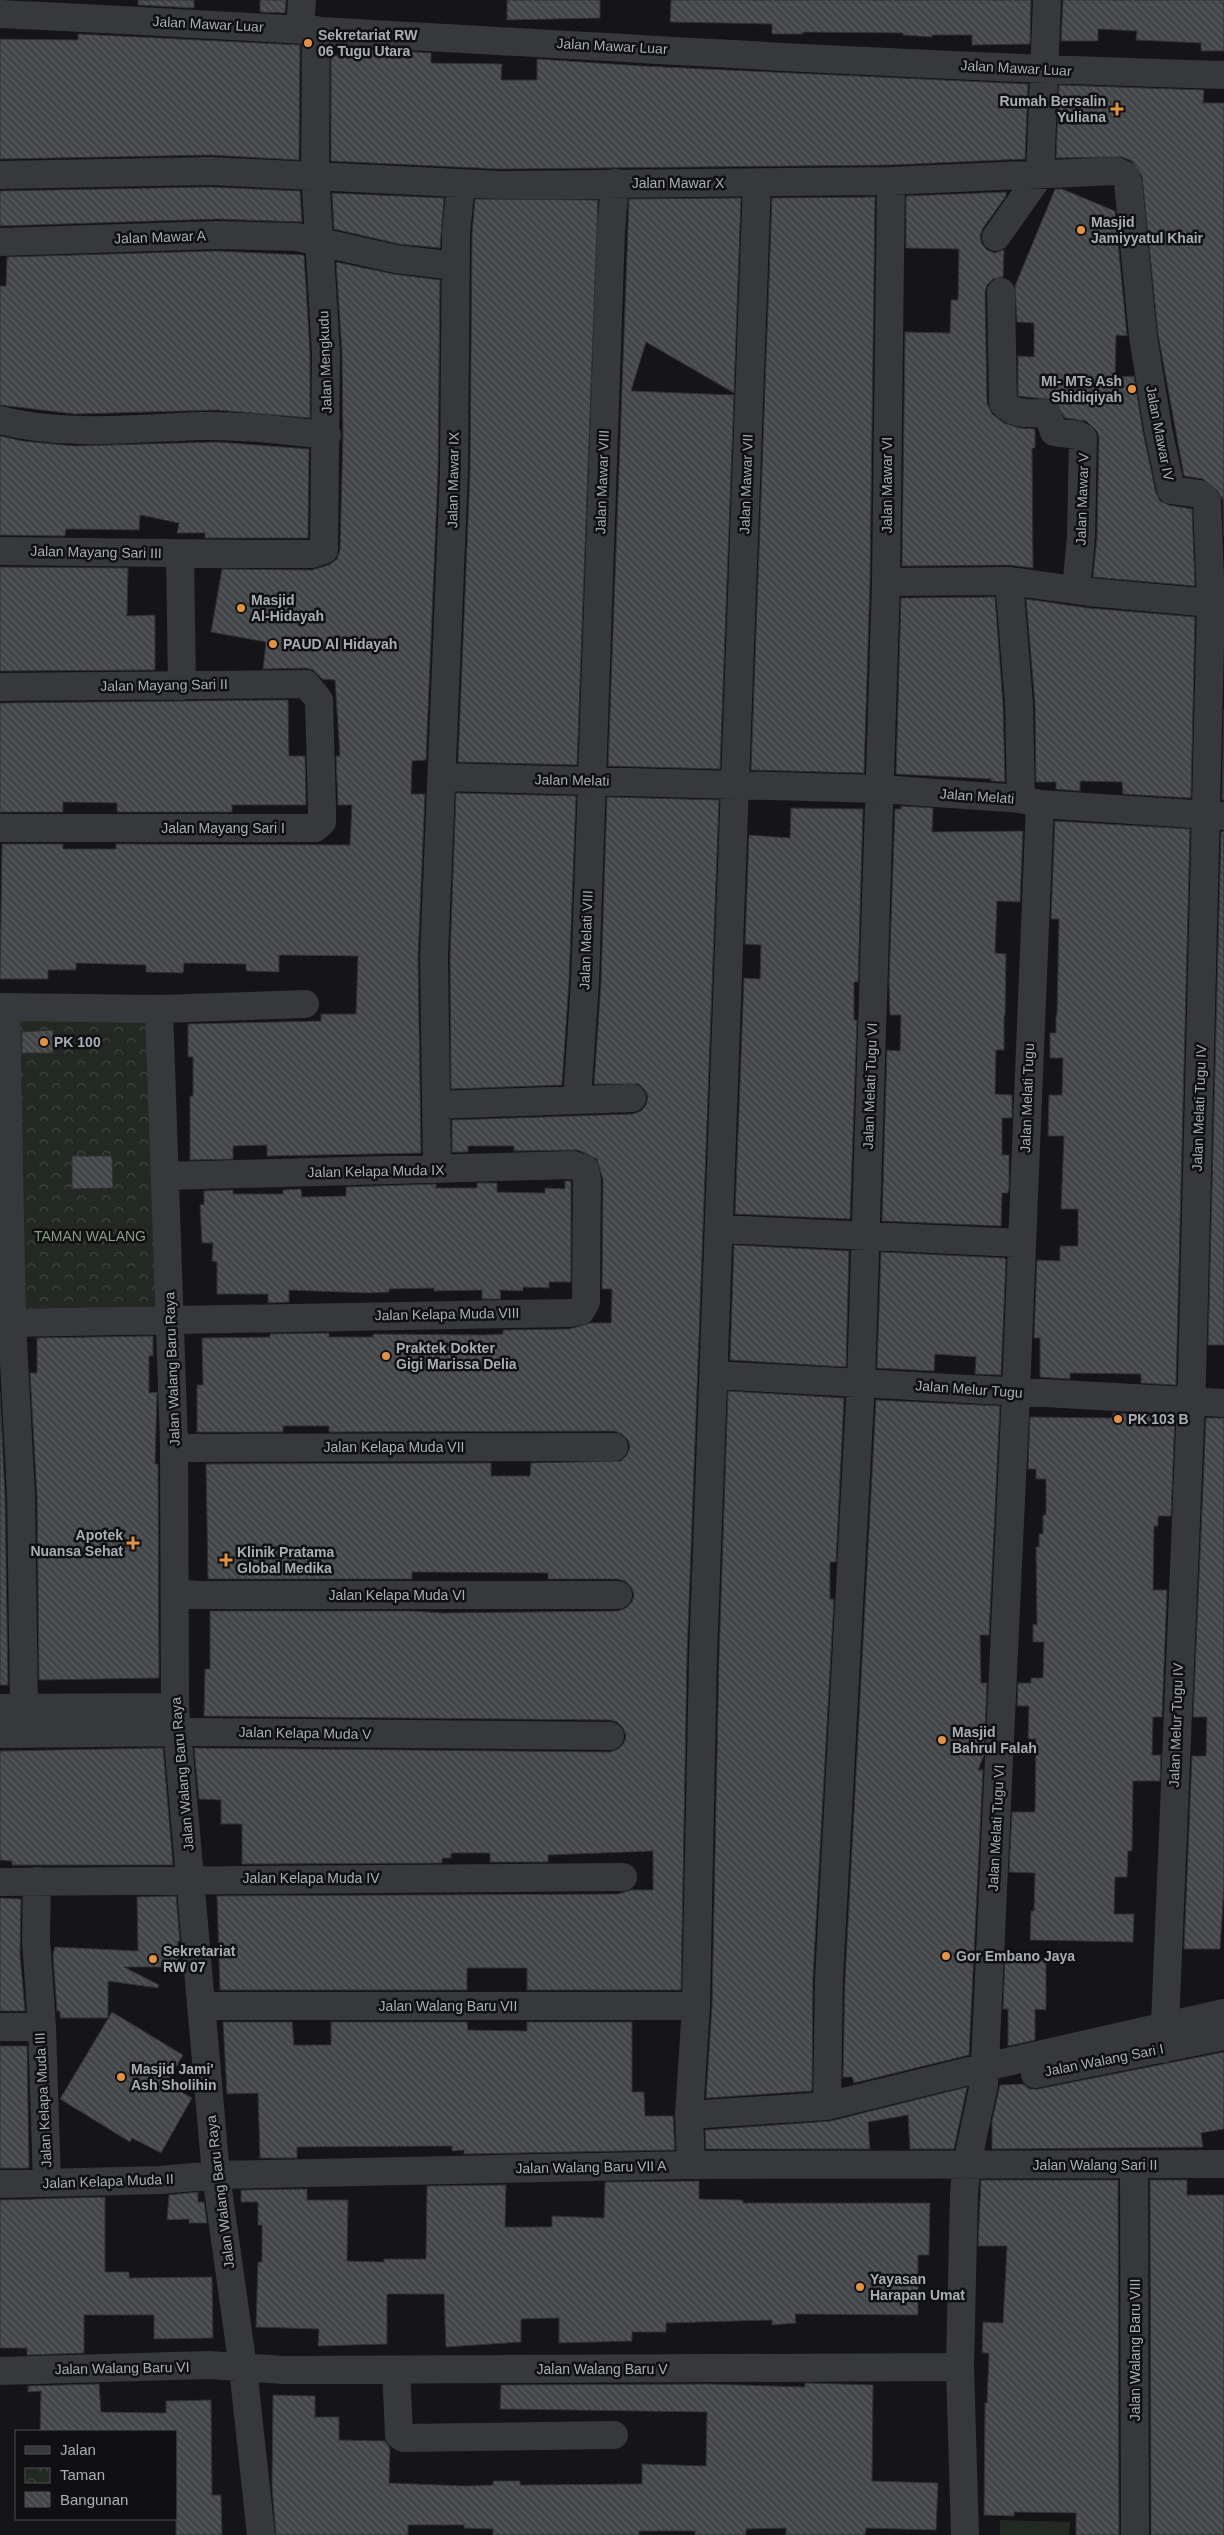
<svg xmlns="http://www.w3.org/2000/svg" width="1224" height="2535" viewBox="0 0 1224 2535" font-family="Helvetica,sans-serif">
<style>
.green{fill:#222922}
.park{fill:url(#park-crowns)}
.building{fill:url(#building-back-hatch);stroke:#2f3032}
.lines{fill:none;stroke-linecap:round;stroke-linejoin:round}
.minor{stroke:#36383b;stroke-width:28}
.poi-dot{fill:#e19343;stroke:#101012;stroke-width:2}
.labels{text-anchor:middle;stroke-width:5;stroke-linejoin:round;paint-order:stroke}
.street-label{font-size:14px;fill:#a8aeb5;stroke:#101012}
.poi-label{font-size:14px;font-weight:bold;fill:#a8aeb5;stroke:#101012;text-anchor:start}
.park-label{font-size:14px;fill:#849f81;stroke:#101012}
</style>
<defs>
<pattern id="park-crowns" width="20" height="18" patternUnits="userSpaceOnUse" patternTransform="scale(1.25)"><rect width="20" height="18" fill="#222922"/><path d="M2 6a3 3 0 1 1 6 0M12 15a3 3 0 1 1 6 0" fill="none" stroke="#3f4640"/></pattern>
<pattern id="building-back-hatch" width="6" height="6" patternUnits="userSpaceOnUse" patternTransform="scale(1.25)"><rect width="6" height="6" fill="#444549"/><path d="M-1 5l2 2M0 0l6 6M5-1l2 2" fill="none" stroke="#5c5d61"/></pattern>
</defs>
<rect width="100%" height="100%" fill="#151517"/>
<!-- green -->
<path class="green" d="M1000 2520 1070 2522 1069 2535H1000Z"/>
<!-- park -->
<path class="park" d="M9 1011 144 1012 155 1047 166 1318 20 1321Z"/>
<!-- building -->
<path class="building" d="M138 0H194V8L138 5Z
M260 0H286L285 13 260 12Z
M507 0H600V18L507 20Z
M671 0H1031L1030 44 972 45V35H932V37L903 35V33L803 32V34H772V24L670 22Z
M1063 0H1224V51H1201V43L1136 40 1137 31 1098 29V41H1061Z
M78 34 300 45 299 160 210 155 0 159V39L78 40Z
M363 49 431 53V63L502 64 501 80H537V59L642 66 1028 84 1025 159 891 165 500 169 331 161V55L363 56Z
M1059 85 1204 90 1203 103H1224V536L1223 500 1218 491 1203 479 1184 476 1158 334 1142 176 1132 161 1122 157 1056 158Z
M210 187 300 191 302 222 217 219 0 226V191Z
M1055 189H1062L1115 211 1127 336 1116 335 1115 377 1134 376 1143 432 1156 493 1160 501 1169 505 1192 509 1195 586 1093 577 1097 537 1099 438 1097 431 1086 421 1065 418 1055 400 1018 396V356L1034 357V323L1017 322 1015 286Z
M1006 192V196L983 228 980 236 982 244 987 250 995 253 1004 250 1003 277 993 279 987 285 985 292 987 403 992 414 1004 423 1020 428 1035 429V448H1032L1033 568 1009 565 902 566 905 332 950 333 951 300H958L959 249 906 248V196Z
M332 193 444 198 440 248 399 244 334 229Z
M875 197 870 582 864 773 751 770 772 198Z
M741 198 734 393 646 342 631 391 734 395 720 769 608 766 629 199Z
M475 199 598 200 577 765 458 762 470 474 472 234Z
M217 251 304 255 310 353V418L217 410 75 414 0 405V286H6L7 257Z
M336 262 393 274 440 280 438 473 426 760 412 761 411 794H425L418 957 421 1153 267 1156V1145L233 1146V1159L190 1160V1096H193V1057H188V1024L321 1021V1014H356L358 956 279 955V972L246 971V964L184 963 183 973 146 972V965L76 963V970H48V979H0L2 844H63V849H116V844L350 845 352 805H338L336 756H340L335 680 322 679 313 670 306 668 263 669 266 642 211 632 222 569 311 570 329 565 337 559 340 550 343 436 342 352Z
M0 436 23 441 74 446 217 442 309 449 308 538H205V533H177L179 523 140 515 139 530 66 529 65 536 0 535Z
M0 567 128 568 127 616 155 615V670L0 671Z
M995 597 1003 704 1005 782 991 781V779L896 774 901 598Z
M1026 599 1088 608 1195 617 1191 798 1123 794 1122 782 1080 781V791L1056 789V782H1036L1035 703Z
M288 700 289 756H305L306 805H232V812H117V803L63 802V812H0V703Z
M1224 710V800H1222Z
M456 793 576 796 569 981 562 1085 451 1089 450 957Z
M607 797 719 800 687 1657 681 1990H527V1968H467V1990H220L217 1896 618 1894 631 1890H653V1851L548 1855V1862H490V1853H451V1858H442V1863L242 1864V1824H221V1800L199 1799 194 1748 610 1752 618 1749 624 1743 626 1736 623 1728 617 1722 610 1720 204 1716 205 1669H210V1611H412L442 1613 618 1611 626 1608 632 1602 634 1595 631 1587 625 1581 618 1579H548V1573L412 1572V1579H208L206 1464 491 1463V1476H530L531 1463 621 1461 627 1455 630 1447 628 1440 622 1434 614 1431 329 1432V1426H283V1432H197V1385H203L202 1338 270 1337V1334L329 1333V1337H373V1334L482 1335 503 1334V1330L569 1329 591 1323H611L612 1289H602L603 1180 597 1159 578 1150 514 1151V1146H468V1152H452V1120L633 1114 641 1111 646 1105 648 1097 645 1090 639 1084H594L601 983Z
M901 806 933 808 932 832 1023 831 1020 902 997 901 995 953 1006 954 1005 1016H1004V1050H996L995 1094 1012 1095V1118H1002V1155H1009V1188L1008 1193H1002L1001 1226 882 1221 887 1050 900 1051 901 1015H890L889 982 895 809H901Z
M791 808 863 809 858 982H854V1020H857L850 1219 735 1214 744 978 760 979 761 945 745 944 749 835 790 838Z
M1055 821 1190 829 1176 1385 1141 1383V1374L1070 1373V1379L1040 1377V1338H1034L1037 1260 1060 1261V1246H1078V1209H1061L1064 1136H1048L1049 1095H1062L1063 1058H1050V1033H1056V1015H1057L1059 919H1051Z
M1224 831V1345H1208L1221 832Z
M53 1030V1053H22V1032Z
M72 1156H112L113 1188 72 1189Z
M565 1181H571V1282H549V1288L523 1287V1291L500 1290 501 1299H482V1290L434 1291V1288L389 1289V1292L368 1293 289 1290V1302L268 1303V1294H217V1262L212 1261 213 1243H202L200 1205 204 1204V1191L233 1190V1194H283V1190L301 1189 302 1197 346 1196V1187L436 1184V1188H477V1183H497V1192L545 1193V1188L565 1189Z
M734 1245 849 1251 846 1367 730 1360Z
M881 1252 1004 1258 1006 1260 1001 1375 975 1374 976 1357 935 1354 934 1371 877 1368Z
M153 1336V1356H149V1393L157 1392 155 1464H158L159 1678 39 1680 37 1495 30 1373H37V1338Z
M728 1391 844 1398 836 1562H830V1599H834L813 1977 812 2091 706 2098 712 2006 719 1657Z
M0 1393 5 1496 8 1685H0Z
M876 1400 1000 1406 989 1635H980L981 1683H987L984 1755 978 1770H983L969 2055 854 2083 852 2077H843L845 1979Z
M1113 1413 1175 1416 1171 1516H1158V1526H1154L1153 1590H1167L1162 1717H1153L1152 1755H1161L1160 1781H1133L1132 1851H1128L1127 1877H1115L1114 1914H1134L1133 1942 1030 1940 1031 1911H1034L1035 1873 1009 1872 1012 1812H1035L1036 1739H1028L1029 1706H1017L1018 1683H1031V1678H1043L1044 1642H1033V1624L1037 1625 1036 1547H1039V1534H1043V1515H1046V1479H1036V1469H1028L1030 1417 1113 1418Z
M1206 1418H1224V1888L1220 1949H1184L1192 1756H1206L1207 1717H1193Z
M163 1748 173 1865H12V1861L0 1860V1751Z
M176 1896 180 1941H178V1967H124L159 1985 158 1988 108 1981V2018H60V2011H57L53 1955 55 1947 138 1951 137 1897Z
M0 1898 21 1899 20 1955 25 2011H0Z
M1005 1958 1046 1959V2010L1035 2009V2040L1008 2046V2009H1003Z
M112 2012 183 2055 166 2083 192 2098 161 2153 132 2138 130 2142 60 2099Z
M223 2022H292L294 2045H331V2022H467L468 2030 527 2031V2022H632V2092H644L645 2116H673L675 2150 464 2154V2150L452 2151V2146L297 2147V2158H260L258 2093 227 2094Z
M0 2046H27L29 2168H0Z
M1224 2052V2129L1201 2133 1203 2147 992 2149V2121L1000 2085 1023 2084 1030 2089H1038Z
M967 2087 954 2149H910L908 2115 868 2122 870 2149H706L705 2130 831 2121Z
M981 2180H1118L1119 2535H1076V2513L1014 2512V2516L984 2515 985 2403H987L989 2353H982L983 2322 1003 2323 1007 2246H978Z
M1150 2180H1187V2195H1224V2535H1151Z
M699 2181V2199L743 2200V2203H930L929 2255H918V2315L795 2314 796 2323 772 2325V2320L666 2323V2332H632V2341L559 2343V2318L521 2319V2342L446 2347 444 2294H387V2344L318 2346 319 2329 256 2327 258 2262H262V2225H258V2202H241V2190L307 2189V2200H348L347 2261 384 2262V2259H426L427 2186 506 2185 505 2227H552V2216L604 2218 605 2182Z
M198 2192V2202H204L207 2223H189V2219L167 2220 169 2195Z
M105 2197V2272H129V2278L212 2277 213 2338 154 2339V2315H84V2353L27 2355V2348H0V2200Z
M805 2383 873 2385 872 2481 938 2483 936 2530 866 2528 865 2535H786V2528L746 2529V2535H695V2531H639V2535H493V2529L464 2528V2525H408V2535H276L272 2487 273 2395 315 2396V2417H339V2440L385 2441 390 2448 389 2483 465 2486 493 2485V2481H520V2485L642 2484V2464L706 2466 707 2412 500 2409 501 2385 708 2384 805 2387Z
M99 2384 101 2412 166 2413V2401L211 2400 212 2495H221L222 2535H176V2431H40L41 2391 28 2392V2386Z"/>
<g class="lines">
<!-- minor -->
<path class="minor" d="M0 14C408 33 816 64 1224 75
M300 28 302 0
M0 175 210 171 500 185 891 181 1116 171 1125 175 1128 182 1143 336 1158 429 1171 490 1200 494 1207 501 1211 603 1192 1377 1164 2049
M996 237 1040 175 1047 0
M0 242 217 235 297 237 396 259 456 266
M1001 292 1003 403C1014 416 1031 413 1047 413L1054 432 1078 435 1083 438 1081 537 1076 590
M0 420C65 437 135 428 201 426 243 425 286 431 327 435
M0 551 252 554H311L324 550 326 353 315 173 316 30
M180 554 182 686
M1009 581 1089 592 1211 603
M886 582 1009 581 1019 703 1021 799
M0 687 306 684 319 700 322 808V822L315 828H0
M443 777 880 789 1021 799 1040 804 1223 816
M0 1007 159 1009 174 1445 175 1707 216 2175 243 2368 261 2535
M6 1007 12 1323 21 1495 24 1707
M159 1009 305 1004
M577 1100 585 982 611 231 615 183
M436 1105 632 1098
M437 1169 434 957 454 473 456 233 461 184
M719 1229 1021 1243
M12 1323 569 1313 581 1311 586 1302 587 1180 585 1169 573 1165 166 1176
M714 1375 1224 1403
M174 1445 188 1448 614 1447
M175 1593 197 1595H618
M0 1708 175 1707
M0 1734 193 1732 610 1736
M37 1881 36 1940 42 2027
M0 1882 623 1877
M201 2006H696
M0 2027H42L47 2183
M1035 2074 1224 2036
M827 2106 829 1978 861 1382 886 582 891 181
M689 2115 827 2106 985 2067 1224 2013
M691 2165 689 2115 696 2006 703 1657 757 183
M1134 2165 1135 2535
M0 2184 161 2180 216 2175 691 2165 1224 2164
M396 2370 399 2435 403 2438 614 2435
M0 2371 209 2365 284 2370 960 2367
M965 2535 960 2367 964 2193 967 2164 984 2084 1016 1392 1040 804"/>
</g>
<!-- markers -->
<g class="poi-dot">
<circle cx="308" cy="43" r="5"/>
<path d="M1114.5 101.5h5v5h5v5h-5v5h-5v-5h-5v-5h5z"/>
<circle cx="1081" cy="230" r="5"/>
<circle cx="1132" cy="389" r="5"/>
<circle cx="241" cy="608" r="5"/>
<circle cx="273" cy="644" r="5"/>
<circle cx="44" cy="1042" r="5"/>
<circle cx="386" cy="1356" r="5"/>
<circle cx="1118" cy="1419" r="5"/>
<path d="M130.5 1535.5h5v5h5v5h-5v5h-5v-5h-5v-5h5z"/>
<path d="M223.5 1552.5h5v5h5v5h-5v5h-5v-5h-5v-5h5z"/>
<circle cx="942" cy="1740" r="5"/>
<circle cx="946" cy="1956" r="5"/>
<circle cx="153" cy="1959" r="5"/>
<circle cx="121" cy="2077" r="5"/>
<circle cx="860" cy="2287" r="5"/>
</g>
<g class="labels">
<!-- street labels -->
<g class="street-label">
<text transform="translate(208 24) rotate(3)" y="5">Jalan Mawar Luar</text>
<text transform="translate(612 46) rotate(3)" y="5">Jalan Mawar Luar</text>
<text transform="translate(1016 68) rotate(3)" y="5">Jalan Mawar Luar</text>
<text x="678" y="188">Jalan Mawar X</text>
<text transform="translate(160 237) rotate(-2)" y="5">Jalan Mawar A</text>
<text transform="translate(325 362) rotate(-92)" y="5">Jalan Mengkudu</text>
<text transform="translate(1160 433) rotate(79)" y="5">Jalan Mawar IV</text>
<text transform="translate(453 480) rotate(-89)" y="5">Jalan Mawar IX</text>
<text transform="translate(602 482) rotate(-88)" y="5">Jalan Mawar VIII</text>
<text transform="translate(746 484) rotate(-88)" y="5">Jalan Mawar VII</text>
<text transform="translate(887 485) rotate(-90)" y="5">Jalan Mawar VI</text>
<text transform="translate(1082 499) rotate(-88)" y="5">Jalan Mawar V</text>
<text transform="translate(96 552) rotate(1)" y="5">Jalan Mayang Sari III</text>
<text transform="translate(164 685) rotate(-1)" y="5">Jalan Mayang Sari II</text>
<text transform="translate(572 780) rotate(1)" y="5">Jalan Melati</text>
<text transform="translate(977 796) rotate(4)" y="5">Jalan Melati</text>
<text x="223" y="833">Jalan Mayang Sari I</text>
<text transform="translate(586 940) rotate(-88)" y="5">Jalan Melati VIII</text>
<text transform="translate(870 1086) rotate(-88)" y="5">Jalan Melati Tugu VI</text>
<text transform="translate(1027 1098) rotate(-88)" y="5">Jalan Melati Tugu</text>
<text transform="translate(1199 1108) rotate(-88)" y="5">Jalan Melati Tugu IV</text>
<text transform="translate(376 1171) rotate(-1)" y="5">Jalan Kelapa Muda IX</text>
<text transform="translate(447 1314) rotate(-1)" y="5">Jalan Kelapa Muda VIII</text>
<text transform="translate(172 1369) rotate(-92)" y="5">Jalan Walang Baru Raya</text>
<text transform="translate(969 1389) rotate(4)" y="5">Jalan Melur Tugu</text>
<text x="394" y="1452">Jalan Kelapa Muda VII</text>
<text x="397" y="1600">Jalan Kelapa Muda VI</text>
<text transform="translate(1176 1725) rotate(-88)" y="5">Jalan Melur Tugu IV</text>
<text transform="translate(305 1733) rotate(1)" y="5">Jalan Kelapa Muda V</text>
<text transform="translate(182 1774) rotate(-95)" y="5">Jalan Walang Baru Raya</text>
<text transform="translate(996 1828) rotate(-87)" y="5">Jalan Melati Tugu VI</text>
<text x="311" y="1883">Jalan Kelapa Muda IV</text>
<text x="448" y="2011">Jalan Walang Baru VII</text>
<text transform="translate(1104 2060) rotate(-11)" y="5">Jalan Walang Sari I</text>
<text transform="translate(43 2100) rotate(-93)" y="5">Jalan Kelapa Muda III</text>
<text x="1095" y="2170">Jalan Walang Sari II</text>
<text transform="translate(591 2167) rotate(-1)" y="5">Jalan Walang Baru VII A</text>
<text transform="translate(108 2181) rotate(-2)" y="5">Jalan Kelapa Muda II</text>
<text transform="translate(220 2192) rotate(-97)" y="5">Jalan Walang Baru Raya</text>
<text transform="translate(1135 2350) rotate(-90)" y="5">Jalan Walang Baru VIII</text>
<text transform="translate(122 2368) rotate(-1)" y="5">Jalan Walang Baru VI</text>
<text x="602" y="2374">Jalan Walang Baru V</text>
</g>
<!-- poi labels -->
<g class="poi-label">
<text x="318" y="40">Sekretariat RW<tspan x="318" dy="16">06 Tugu Utara</tspan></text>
<text x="1106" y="106" text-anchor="end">Rumah Bersalin<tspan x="1106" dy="16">Yuliana</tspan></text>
<text x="1091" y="227">Masjid<tspan x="1091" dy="16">Jamiyyatul Khair</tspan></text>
<text x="1122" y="386" text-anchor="end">MI- MTs Ash<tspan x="1122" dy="16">Shidiqiyah</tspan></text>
<text x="251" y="605">Masjid<tspan x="251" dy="16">Al-Hidayah</tspan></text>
<text x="283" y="649">PAUD Al Hidayah</text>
<text x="54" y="1047">PK 100</text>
<text x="396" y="1353">Praktek Dokter<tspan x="396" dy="16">Gigi Marissa Delia</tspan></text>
<text x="1128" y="1424">PK 103 B</text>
<text x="123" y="1540" text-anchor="end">Apotek<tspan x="123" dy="16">Nuansa Sehat</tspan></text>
<text x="237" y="1557">Klinik Pratama<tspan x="237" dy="16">Global Medika</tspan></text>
<text x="952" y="1737">Masjid<tspan x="952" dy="16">Bahrul Falah</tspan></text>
<text x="163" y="1956">Sekretariat<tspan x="163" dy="16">RW 07</tspan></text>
<text x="956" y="1961">Gor Embano Jaya</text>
<text x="131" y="2074">Masjid Jami'<tspan x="131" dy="16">Ash Sholihin</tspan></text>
<text x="870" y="2284">Yayasan<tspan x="870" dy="16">Harapan Umat</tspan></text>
</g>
<!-- park labels -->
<g class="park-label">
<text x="90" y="1241">TAMAN WALANG</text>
</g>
</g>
<!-- legend -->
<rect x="15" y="2430" width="162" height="90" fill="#101012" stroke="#4d4f53"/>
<rect x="25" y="2446" width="25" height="8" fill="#36383b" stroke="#4d4f53"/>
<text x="60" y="2455" font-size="15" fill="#a8aeb5">Jalan</text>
<rect x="25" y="2468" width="25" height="15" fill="url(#park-crowns)" stroke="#4d4f53"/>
<text x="60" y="2480" font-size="15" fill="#a8aeb5">Taman</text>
<rect x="25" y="2492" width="25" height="15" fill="url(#building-back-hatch)" stroke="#4d4f53"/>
<text x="60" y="2505" font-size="15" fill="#a8aeb5">Bangunan</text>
</svg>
